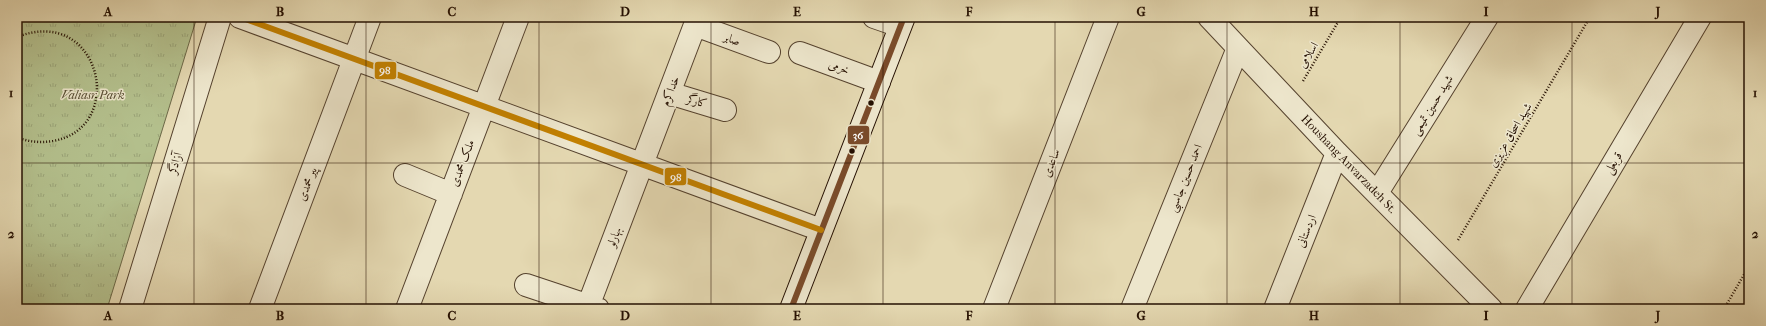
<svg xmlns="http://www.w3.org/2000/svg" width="1766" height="326" viewBox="0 0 1766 326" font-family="'IM FELL French Canon',Amiri,serif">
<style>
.grass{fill:url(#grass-tufts);stroke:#6c6847}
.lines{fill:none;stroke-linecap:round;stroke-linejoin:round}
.street-casing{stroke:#55422e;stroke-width:24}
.secondary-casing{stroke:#251002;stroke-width:24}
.path{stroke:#251002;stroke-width:2.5;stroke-dasharray:1 2;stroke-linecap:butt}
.street{stroke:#ede6cc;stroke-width:22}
.secondary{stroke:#ede6cc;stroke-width:22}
.bus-1-casing{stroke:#ede6cc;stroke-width:9}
.bus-2-casing{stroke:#ede6cc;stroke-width:9}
.bus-1{stroke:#7a4b2a;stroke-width:6}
.bus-2{stroke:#c28000;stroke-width:6}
.grid{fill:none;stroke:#251002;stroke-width:1;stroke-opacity:0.55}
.bus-dot{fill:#251002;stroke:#ede6cc;stroke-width:1.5}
.labels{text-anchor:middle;stroke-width:3;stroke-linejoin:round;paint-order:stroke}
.street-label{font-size:12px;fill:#251002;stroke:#ede6cc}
.park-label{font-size:12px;font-style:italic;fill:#574d32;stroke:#ede6cc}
.line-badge{stroke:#ede6cc;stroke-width:1.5}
.badge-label{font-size:11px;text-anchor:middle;font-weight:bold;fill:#fff}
.neatline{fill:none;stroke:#251002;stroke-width:1.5}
.grid-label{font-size:13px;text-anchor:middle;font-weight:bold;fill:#251002}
</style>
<defs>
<pattern id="grass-tufts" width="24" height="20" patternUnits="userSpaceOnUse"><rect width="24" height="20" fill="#b3bf8c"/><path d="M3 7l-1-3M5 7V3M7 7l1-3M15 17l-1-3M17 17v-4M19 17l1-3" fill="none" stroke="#9aa377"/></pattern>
</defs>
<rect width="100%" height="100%" fill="#e4d8b1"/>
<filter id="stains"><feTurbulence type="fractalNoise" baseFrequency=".005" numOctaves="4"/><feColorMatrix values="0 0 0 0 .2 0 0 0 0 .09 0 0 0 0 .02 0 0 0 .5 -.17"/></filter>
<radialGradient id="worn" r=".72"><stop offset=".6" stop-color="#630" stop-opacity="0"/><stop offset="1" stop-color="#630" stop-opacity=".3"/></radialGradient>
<!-- grass -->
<path class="grass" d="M17 17H197L107 309H17Z"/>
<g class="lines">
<!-- street casing -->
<g class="street-casing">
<path id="street" d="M240 17 821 230
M874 17 900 26
M1209 17 1337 153 1491 309
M695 25 769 52
M800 53 879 82
M669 93 725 110
M405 175 451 194
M1377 193 1487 17
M526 285 598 309
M130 309 220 17
M260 309 370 17
M407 309 518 17
M587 309 698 17
M994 309 1108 17
M1132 309 1238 48
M1275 309 1337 153
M1527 309 1700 17"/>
</g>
<!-- secondary casing -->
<g class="secondary-casing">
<path id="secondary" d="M791 309 904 17"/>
</g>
<!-- path -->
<path class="path" d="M17 37C101 4 128 128 53 141 40 143 28 142 17 137
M1303 81 1341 17
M1458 240 1590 17
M1724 309 1749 266"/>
<!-- street -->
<use href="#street" class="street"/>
<!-- secondary -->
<use href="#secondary" class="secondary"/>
<!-- bus-1 casing -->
<g class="bus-1-casing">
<path id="bus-1" d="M791 309 904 17"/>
</g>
<!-- bus-2 casing -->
<g class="bus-2-casing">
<path id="bus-2" d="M240 17 821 230"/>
</g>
<!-- bus-1 -->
<use href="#bus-1" class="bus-1"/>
<!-- bus-2 -->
<use href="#bus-2" class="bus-2"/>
</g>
<!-- grid -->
<path class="grid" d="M194 17V309M366 17V309M539 17V309M711 17V309M883 17V309M1055 17V309M1227 17V309M1400 17V309M1572 17V309M17 163H1749"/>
<!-- markers -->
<g class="bus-dot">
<circle cx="871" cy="103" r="3.5"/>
<circle cx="852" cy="151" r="3.5"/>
</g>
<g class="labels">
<!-- street labels -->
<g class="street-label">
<text transform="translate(732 39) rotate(20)" y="4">صابر</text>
<text transform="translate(1308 55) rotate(-59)" y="4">اسلامی</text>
<text transform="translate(839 67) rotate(20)" y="4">خرمی</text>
<text transform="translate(670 91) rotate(-69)" y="4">خداکرم</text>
<text transform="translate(697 101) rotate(17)" y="4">کارگر</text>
<text transform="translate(1432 105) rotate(-58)" y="4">شهید حسین تمیمی</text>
<text transform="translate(1510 135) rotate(-59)" y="4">شهید اسحاق عزیزی</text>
<text transform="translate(175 163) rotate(-73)" y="4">آزادگر</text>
<text transform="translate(462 163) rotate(-69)" y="4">ملک محمدی</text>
<text transform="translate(1051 163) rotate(-69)" y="4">ساعدی</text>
<text transform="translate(1613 163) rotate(-59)" y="4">قربعلی</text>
<text transform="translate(1349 164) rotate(46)" y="4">Houshang Anvarzadeh St.</text>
<text transform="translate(1185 178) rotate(-68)" y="4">احمد حسین جاسبی</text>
<text transform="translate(307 184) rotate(-69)" y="4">پیر محمدی</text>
<text transform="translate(1306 231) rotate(-68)" y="4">اردستانی</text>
<text transform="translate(614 237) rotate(-69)" y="4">بهارلو</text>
</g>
<!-- park labels -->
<g class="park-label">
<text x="93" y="99">Valiasr Park</text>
</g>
</g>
<g class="line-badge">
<rect x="374" y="61" width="23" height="19" rx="4" fill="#c28000"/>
<rect x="847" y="125" width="23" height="20" rx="4" fill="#7a4b2a"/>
<rect x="664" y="167" width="23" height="19" rx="4" fill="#c28000"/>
</g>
<g class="badge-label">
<text x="385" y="74">98</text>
<text x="858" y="139">36</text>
<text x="676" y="181">98</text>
</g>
<!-- margin -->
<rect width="1766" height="326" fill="none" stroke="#e4d8b1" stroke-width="44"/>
<rect x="22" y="22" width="1722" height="282" class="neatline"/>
<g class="grid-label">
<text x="108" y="16">A</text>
<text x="280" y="16">B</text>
<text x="452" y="16">C</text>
<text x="625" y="16">D</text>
<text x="797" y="16">E</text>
<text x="969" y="16">F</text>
<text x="1141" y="16">G</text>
<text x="1314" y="16">H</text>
<text x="1486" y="16">I</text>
<text x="1658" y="16">J</text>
<text x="11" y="97">1</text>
<text x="1755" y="97">1</text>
<text x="11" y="238">2</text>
<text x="1755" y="238">2</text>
<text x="108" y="320">A</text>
<text x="280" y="320">B</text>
<text x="452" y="320">C</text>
<text x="625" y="320">D</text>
<text x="797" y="320">E</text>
<text x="969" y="320">F</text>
<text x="1141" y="320">G</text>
<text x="1314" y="320">H</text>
<text x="1486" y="320">I</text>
<text x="1658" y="320">J</text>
</g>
<rect width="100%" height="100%" filter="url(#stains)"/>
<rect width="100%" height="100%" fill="url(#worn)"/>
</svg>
